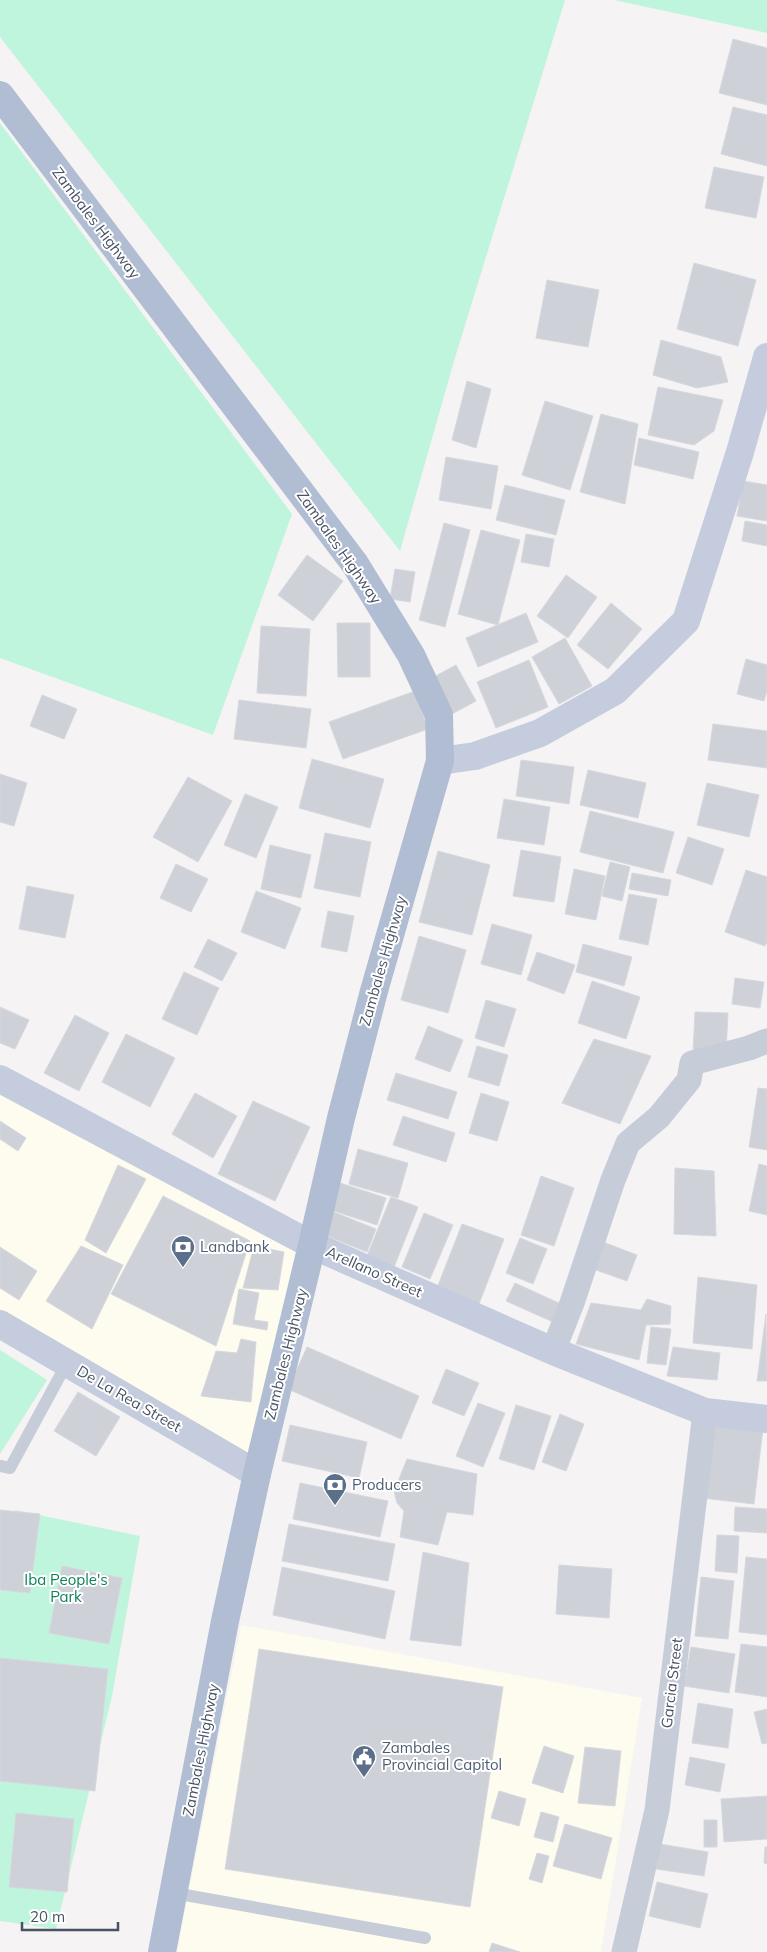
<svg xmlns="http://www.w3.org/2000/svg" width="767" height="1952" viewBox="0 0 767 1952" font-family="Mulish,sans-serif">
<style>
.commercial{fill:#fefcee}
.green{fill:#bff5dc}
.building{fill:#cfd1d8;stroke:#d6d8df}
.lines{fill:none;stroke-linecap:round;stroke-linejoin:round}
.lane{stroke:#c6cdd8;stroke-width:12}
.street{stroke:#c6cdd8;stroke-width:25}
.secondary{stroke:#c4ccdd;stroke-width:28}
.primary{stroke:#b1bdd3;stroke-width:28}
.labels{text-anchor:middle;stroke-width:4;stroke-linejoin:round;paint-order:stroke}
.street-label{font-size:15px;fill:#485263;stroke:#fff}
.service-label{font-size:15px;fill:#4e5e75;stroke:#fff;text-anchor:start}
.park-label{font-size:15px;fill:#0e8259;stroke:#fff}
</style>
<rect width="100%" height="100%" fill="#f5f3f3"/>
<!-- commercial -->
<path class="commercial" d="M0 1079 312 1245 257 1474 0 1324Z
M241 1625 642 1698 601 1952H177Z"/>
<!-- green -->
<path class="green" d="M0 0H565L454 361 400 551 0 37Z
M614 0H767V33Z
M0 123 292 514 213 735 0 658Z
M0 1350 47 1380 0 1454Z
M15 1510 140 1536 112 1696 56 1929 0 1921V1595L10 1528Z"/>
<!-- building -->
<path class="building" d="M733 39 767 48V105L719 93Z
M733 107 767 115V166L721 154Z
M714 167 764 177 756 218 705 208Z
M694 263 756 280 738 346 677 329Z
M547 280 599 290 588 347 536 338Z
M661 340 721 357 728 382 697 388 653 375Z
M467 381 491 389 476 448 452 440Z
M658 387 723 400 714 431 694 445 648 435Z
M545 401 593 416 570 490 522 475Z
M601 414 638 424 625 504 580 492Z
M639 438 699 452 693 479 634 465Z
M446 457 498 466 491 509 439 500Z
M743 481 767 485V521L737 516Z
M505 485 565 500 556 535 496 520Z
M745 521 767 525V546L742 541Z
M444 523 470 530 445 627 419 620Z
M481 530 520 540 498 625 458 614Z
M526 534 554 539 549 567 521 562Z
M307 555 343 581 313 621 278 595Z
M395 569 415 572 410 602 390 599Z
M566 575 597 597 568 638 537 616Z
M611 603 642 629 608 669 577 645Z
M526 613 538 642 478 667 466 638Z
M337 623H370V677H338Z
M261 626 310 629 306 696 257 693Z
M565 638 592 686 559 704 532 657Z
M746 659 767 665V691L764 701 737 694Z
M529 660 548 707 496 728 477 682Z
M456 665 476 701 452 714 432 678Z
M415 691 428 729 343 759 329 722Z
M42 695 77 709 64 739 30 726Z
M239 700 311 709 306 748 234 739Z
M713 724 767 731V768L708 760Z
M312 759 384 779 370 828 299 808Z
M521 760 574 767 569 804 516 796Z
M588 770 646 783 638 818 580 805Z
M0 774 27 783 14 826 0 822Z
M188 777 232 801 198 862 153 837Z
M707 783 759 795 749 837 697 825Z
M245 794 278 807 256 858 224 845Z
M504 799 550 807 544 845 497 838Z
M590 811 674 832 663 873 580 852Z
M325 833 371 842 360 897 314 888Z
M688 837 724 849 712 885 676 873Z
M270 845 311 855 301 898 261 889Z
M521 850 561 857 554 902 513 896Z
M438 851 490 865 472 935 419 922Z
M610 862 630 867 622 901 602 896Z
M176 864 208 879 191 912 160 898Z
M574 869 605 876 596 920 565 914Z
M746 870 767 877V942L765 946 725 932Z
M632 873 671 880 668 896 629 889Z
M27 886 74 895 65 938 19 929Z
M256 891 301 908 285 949 241 932Z
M629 894 657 899 648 945 619 939Z
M328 911 354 916 347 952 321 947Z
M492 924 532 935 521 975 481 964Z
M419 936 466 950 448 1013 401 1000Z
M208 939 237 953 222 981 194 967Z
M583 944 632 957 624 986 576 972Z
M537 952 575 965 564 994 527 980Z
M184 972 219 988 197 1035 162 1019Z
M735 978 764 982 760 1008 732 1004Z
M592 981 640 997 626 1039 578 1023Z
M486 1000 516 1009 504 1047 475 1038Z
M0 1007 29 1020 15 1049 0 1043Z
M695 1012 728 1013 726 1053 693 1052Z
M75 1015 109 1033 79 1091 44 1073Z
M428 1026 463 1040 450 1072 415 1059Z
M126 1034 175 1058 150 1107 102 1082Z
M594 1039 651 1056 620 1124 562 1103Z
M477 1046 508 1055 499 1086 468 1077Z
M396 1073 457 1092 448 1119 387 1100Z
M758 1088 767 1089V1150L749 1147Z
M195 1093 237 1116 213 1158 172 1134Z
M481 1093 509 1102 497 1141 469 1133Z
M253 1101 310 1127 275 1201 218 1174Z
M403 1116 455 1133 446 1162 393 1145Z
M0 1121 26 1138 18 1151 0 1139Z
M358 1149 408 1163 398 1198 349 1184Z
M759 1164 767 1166V1215L749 1211Z
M118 1165 146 1179 106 1253 85 1240Z
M675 1168 714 1171 716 1236 674 1234Z
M541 1176 574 1188 554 1246 521 1235Z
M337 1182 386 1198 377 1225 328 1209Z
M163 1196 250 1241 216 1346 111 1294Z
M391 1197 418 1207 394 1267 367 1256Z
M331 1211 376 1229 367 1252 322 1234Z
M424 1213 453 1225 430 1279 402 1267Z
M462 1224 504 1239 479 1304 437 1288Z
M520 1238 547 1249 533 1284 506 1273Z
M603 1242 637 1255 627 1281 593 1269Z
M81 1246 123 1265 92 1329 46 1301Z
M254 1246 284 1252 278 1290 243 1288Z
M0 1247 37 1271 19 1300 0 1288Z
M698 1277 757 1285 752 1349 693 1343Z
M515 1283 561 1304 553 1322 506 1301Z
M239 1289 259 1293 254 1320 268 1322 267 1330 233 1324Z
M647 1299 671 1306 670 1324 646 1325 639 1360 576 1344 591 1303 641 1310Z
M766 1314 767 1381H757Z
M651 1327 671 1329 666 1365 647 1363Z
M241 1339 256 1342 251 1402 201 1396 216 1351 237 1353Z
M307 1347 419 1396 401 1439 288 1389Z
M673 1347 720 1353 717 1380 667 1376Z
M446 1369 479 1383 464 1416 432 1403Z
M78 1392 120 1417 96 1456 54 1431Z
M478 1403 505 1413 483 1467 456 1456Z
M516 1405 551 1416 534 1470 499 1459Z
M560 1414 584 1424 566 1471 542 1462Z
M711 1422 763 1428 754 1504 702 1498Z
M290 1425 367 1442 359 1478 282 1461Z
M407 1459 477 1474 473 1515 447 1512 438 1545 400 1537 404 1511 397 1503 394 1491Z
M300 1483 388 1501 380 1537 293 1519Z
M735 1507 767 1509V1533L734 1531Z
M0 1510 40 1514 30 1593 0 1590Z
M289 1524 395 1544 388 1581 282 1561Z
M717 1535 739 1536 737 1573 715 1571Z
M423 1552 469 1563 461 1646 410 1640Z
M746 1557 767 1559V1635L739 1632Z
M559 1565 612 1569 609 1618 556 1614Z
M62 1566 122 1578 109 1644 49 1633Z
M282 1567 395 1591 385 1639 273 1615Z
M701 1577 734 1581 728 1639 695 1636Z
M741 1644 767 1647V1697L735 1692Z
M691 1647 735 1654 729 1693 684 1686Z
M259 1649 503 1687 470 1907 225 1869Z
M0 1658 108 1669 95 1791 0 1781Z
M698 1703 733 1709 728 1748 692 1743Z
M767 1709V1743L762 1744 754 1712Z
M544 1746 574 1756 563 1793 532 1783Z
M585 1747 621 1751 615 1806 578 1803Z
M690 1757 725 1764 720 1792 685 1785Z
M499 1791 526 1799 519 1826 491 1818Z
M767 1796V1839L724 1842 721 1799Z
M541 1812 559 1817 553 1842 534 1837Z
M16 1813 74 1819 67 1892 9 1887Z
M704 1820H717V1847H704Z
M565 1824 612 1838 601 1879 553 1866Z
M660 1844 708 1852 704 1876 656 1869Z
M765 1847H767V1864L764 1863Z
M537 1853 549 1856 542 1883 529 1879Z
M657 1882 708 1894 700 1928 649 1916Z
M492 1943 520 1952H489Z"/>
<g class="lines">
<!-- lane -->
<path class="lane" d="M0 1466 10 1468 67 1363
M174 1893 425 1938"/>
<!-- street -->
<path class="street" d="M553 1351 572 1303 613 1180 628 1143 659 1117 689 1080 692 1063 749 1048 767 1041
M624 1952 657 1810 705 1412"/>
<!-- secondary -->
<path class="secondary" d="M440 761 475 756 540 733 615 691 686 621 740 452 767 357
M0 1079 312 1245 553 1351 705 1412 767 1419
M0 1324 257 1474"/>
<!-- primary -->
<path class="primary" d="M0 95 355 564 411 655 439 715 440 761 374 991 341 1118 312 1245 257 1474 225 1621 162 1952"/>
</g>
<!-- icons -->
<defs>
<g id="bank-pin" transform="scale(1.25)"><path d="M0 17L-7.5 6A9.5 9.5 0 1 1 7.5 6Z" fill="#5c6f8a" stroke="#fff"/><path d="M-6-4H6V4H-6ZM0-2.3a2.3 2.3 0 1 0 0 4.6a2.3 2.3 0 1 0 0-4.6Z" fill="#fff"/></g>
<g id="civic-pin" transform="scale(1.25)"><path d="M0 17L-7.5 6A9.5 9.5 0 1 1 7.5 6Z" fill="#5c6f8a" stroke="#fff"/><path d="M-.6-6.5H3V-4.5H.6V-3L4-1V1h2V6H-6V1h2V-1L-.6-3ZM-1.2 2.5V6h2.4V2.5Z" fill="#fff"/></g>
</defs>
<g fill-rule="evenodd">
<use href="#bank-pin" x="183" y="1247"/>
<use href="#bank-pin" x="335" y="1485"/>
<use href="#civic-pin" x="364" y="1757"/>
</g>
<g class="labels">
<!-- street labels -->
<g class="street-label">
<text transform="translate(96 223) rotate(53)" y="5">Zambales Highway</text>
<text transform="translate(339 547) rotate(55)" y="5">Zambales Highway</text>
<text transform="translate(383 961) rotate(-74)" y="5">Zambales Highway</text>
<text transform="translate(374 1272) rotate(24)" y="5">Arellano Street</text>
<text transform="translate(286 1354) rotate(-76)" y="5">Zambales Highway</text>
<text transform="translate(129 1399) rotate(30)" y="5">De La Rea Street</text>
<text transform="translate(672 1683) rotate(-83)" y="5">Garcia Street</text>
<text transform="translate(201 1750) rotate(-79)" y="5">Zambales Highway</text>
</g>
<!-- service labels -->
<g class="service-label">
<text x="200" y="1252">Landbank</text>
<text x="352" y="1490">Producers</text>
<text x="382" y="1753">Zambales<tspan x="382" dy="17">Provincial Capitol</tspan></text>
</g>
<!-- park labels -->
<g class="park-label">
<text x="66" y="1585">Iba People's<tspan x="66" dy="17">Park</tspan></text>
</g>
</g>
<!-- scale -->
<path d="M22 1922v8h96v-8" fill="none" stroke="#485263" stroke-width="2.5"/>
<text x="30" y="1922" font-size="15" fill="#485263" stroke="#ffffff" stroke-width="4" paint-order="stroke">20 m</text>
</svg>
